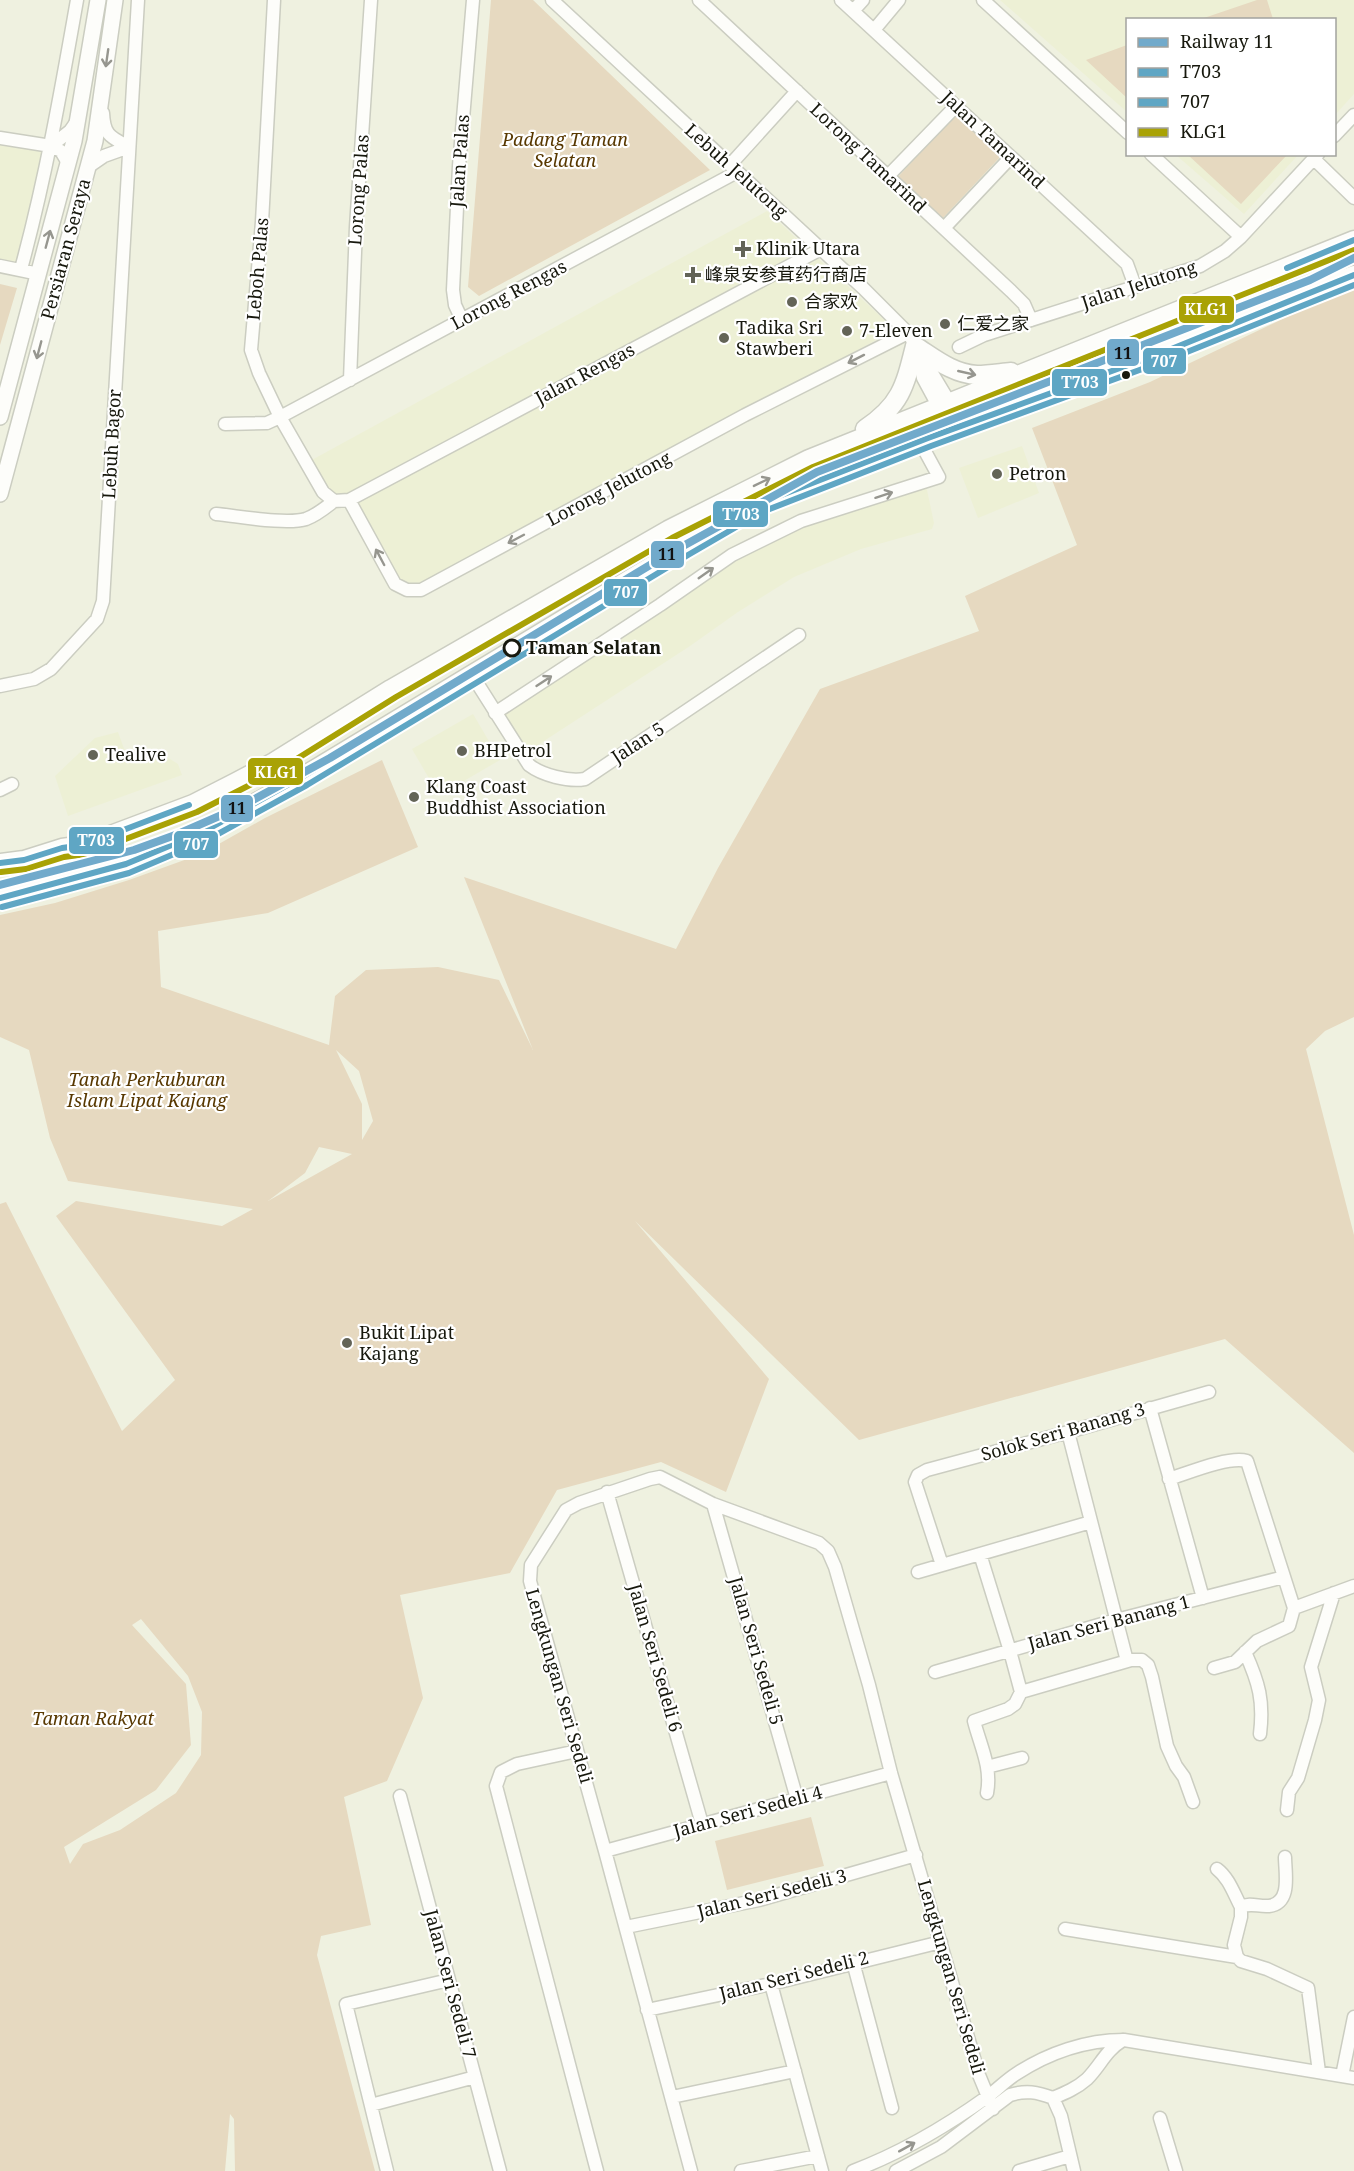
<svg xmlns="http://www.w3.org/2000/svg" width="1354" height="2171" viewBox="0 0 1354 2171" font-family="'Noto Serif','Noto Sans SC',serif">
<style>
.built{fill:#edf0d5}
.green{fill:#e6d9c0;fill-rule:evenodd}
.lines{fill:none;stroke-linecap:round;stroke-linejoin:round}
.minor-casing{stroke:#cbcdc1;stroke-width:15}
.major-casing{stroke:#cbcdc1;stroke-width:18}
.highway-casing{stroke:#cbcdc1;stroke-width:21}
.minor{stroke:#fdfdfa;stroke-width:12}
.major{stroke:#fdfdfa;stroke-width:15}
.highway{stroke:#fdfdfa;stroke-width:18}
.bus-1-casing{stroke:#fff;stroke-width:10}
.bus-2-casing{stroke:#fff;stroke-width:10}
.bus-3-casing{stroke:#fff;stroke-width:10}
.bus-1{stroke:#5fa6c4;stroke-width:6}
.bus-2{stroke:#5fa6c4;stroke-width:6}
.bus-3{stroke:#a9a205;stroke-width:6}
.rail-1-casing{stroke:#fff;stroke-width:12}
.rail-1{stroke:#71aacb;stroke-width:8}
.oneway{stroke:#96968f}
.poi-dot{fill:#636457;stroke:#fff;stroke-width:2}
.bus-dot{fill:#17180d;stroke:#fff;stroke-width:2}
.stop-dot{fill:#fff;stroke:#17180d;stroke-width:3}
.labels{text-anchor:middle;stroke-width:4.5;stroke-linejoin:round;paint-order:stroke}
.park-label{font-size:18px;font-style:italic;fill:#583800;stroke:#fff}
.street-label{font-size:18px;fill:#17180d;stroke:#fff}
.poi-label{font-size:18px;fill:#17180d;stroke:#fff;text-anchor:start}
.stop-label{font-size:18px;font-weight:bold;fill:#17180d;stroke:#fff;text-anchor:start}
.line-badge{stroke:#fff;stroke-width:2}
.badge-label{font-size:16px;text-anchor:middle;font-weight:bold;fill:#fff}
.pale-badge-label{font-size:16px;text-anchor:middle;font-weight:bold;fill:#111}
</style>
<rect width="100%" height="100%" fill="#eff1e0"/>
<!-- built -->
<path class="built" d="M1000 0H1354V94L1335 115 1334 20H1128L1127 112Z
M0 144 46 151 17 264 0 261Z
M1176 155H1298L1244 214Z
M767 211 895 330 421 585 410 587 398 582 351 495 335 496 326 490 310 461Z
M1022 446 1039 493 978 518 959 468Z
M926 485 934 523 932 529 861 549 794 577 738 612 690 646 524 754 501 713 734 559 800 527Z
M473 714 500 760 450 789 434 787 412 749Z
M118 732 127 757 154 749 178 764 182 775 68 816 55 776 95 738Z"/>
<!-- green -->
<path class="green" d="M491 0H533L710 170 479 296 468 287Z
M1257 0H1267L1273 19H1201Z
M1127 45H1128L1127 98 1086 60Z
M956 113 1002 155 942 219 897 178Z
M1188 155H1287L1241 204Z
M0 284 17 288 0 345Z
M1354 285V1017L1325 1031 1306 1049 1354 1235V1453L1225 1339 859 1440 635 1221 769 1379 726 1492 661 1462 557 1490 510 1573 400 1595 423 1698 387 1781 344 1797 371 1925 321 1936 317 1955 375 2171H235L234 2119 230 2114 225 2171H0V1204L6 1202 122 1431 175 1380 56 1216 76 1201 222 1226 253 1209 68 1181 50 1138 29 1050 0 1037V915L55 903 129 880 201 854 265 818 382 760 418 847 268 913 158 931 161 987 329 1045 335 996 366 970 438 967 499 980 533 1050 464 877 676 949 718 868 820 689 979 631 965 596 1077 545 1032 428 1150 382ZM336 1050 359 1071 373 1121 362 1140V1104ZM319 1147 352 1154 268 1201 305 1173ZM141 1619 188 1676 202 1712 201 1755 176 1793 120 1830 83 1844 70 1864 64 1847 156 1790 191 1745 186 1684 132 1625Z
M811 1817 824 1866 727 1890 715 1841Z"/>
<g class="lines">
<!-- minor casing -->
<g class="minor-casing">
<path id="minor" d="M274 0 262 222 251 350 259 373 280 417 323 492 334 501 349 500 821 249
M552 0 863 288 908 333 950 403 960 415H980
M699 0 1011 291 1024 304 1031 320
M841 0 1127 264 1135 286
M983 0 1128 133
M853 11 863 0
M874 30 899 0
M103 113C104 136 111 137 129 147
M1334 136 1354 115
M0 138 51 146 61 151 68 163
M51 146 70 131 77 121
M1151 154 1241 237
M1314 159 1354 198
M730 165 797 91
M88 167 104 156 129 147
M888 176 956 106
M944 228 1011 157
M0 266 39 274
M21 269C45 181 61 91 77 0
M462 320 455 305 453 290 459 166 473 0
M959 347 984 335 1200 266 1225 251 1241 237 1318 154
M919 359 923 378 943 415 937 429 930 437
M350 380 356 227 371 0
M225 424 267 423 280 417 737 172
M349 500 395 584 407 590H421L745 415 908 333
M216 514C238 516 286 525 306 519 317 515 325 508 334 501
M472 675 529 765C542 775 568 782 585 779L799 635
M0 686 34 679 51 669 97 619 103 601 138 0
M495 713 660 605 732 555 801 521 939 477 920 442
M0 790 12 784
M1150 1408 1203 1598
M1068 1432 1127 1661
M1169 1479C1188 1473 1228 1456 1247 1461L1294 1608 1289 1626 1257 1641 1235 1662 1214 1668
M607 1492 702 1824
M713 1504 797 1799
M980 1554 1010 1651 1021 1692 1015 1704 1008 1709 974 1721C980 1745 992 1767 987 1793
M942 1565 915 1482 918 1475 927 1470 1068 1432 1209 1392
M918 1572 1091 1522
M1294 1608 1354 1586
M1245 1652C1259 1683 1264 1701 1260 1734
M935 1672 1116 1620 1284 1577
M1021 1692 1131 1660H1142L1148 1665 1152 1677 1167 1746 1176 1766 1184 1777 1193 1802
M577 1751 517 1764 501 1772 496 1786 597 2171
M987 1767 1022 1758
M400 1796 500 2171
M1287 1810 1289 1792 1298 1778 1315 1720 1319 1700 1311 1667 1334 1593
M605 1851 891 1773
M1285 1857C1285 1873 1292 1903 1269 1906 1258 1907 1251 1902 1241 1907V1917L1234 1945 1237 1957 1241 1961 1267 1969 1308 1988 1319 2072
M1217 1869C1229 1878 1234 1894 1241 1907
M626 1927 759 1900 916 1855
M1065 1929 1237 1957
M853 1962 892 2108
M771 1984 822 2171
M647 2010 771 1984 941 1942
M1342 2076 1354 2017
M672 2097 795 2071
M1053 2098C1065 2093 1077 2088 1087 2079 1101 2065 1105 2051 1123 2040
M371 2105 475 2077
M1160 2118 1176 2171
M387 2171 346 2004 449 1980
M691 2171 605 1851 530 1581 531 1565 566 1510 579 1503 650 1479 660 1477 713 1504 819 1543 828 1551 835 1567 869 1685 891 1773 979 2075 993 2109
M741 2171 818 2156
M853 2171C901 2153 945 2127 987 2097 997 2090 1005 2081 1016 2074 1048 2053 1086 2040 1124 2040L1354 2078
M896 2171 941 2147 1010 2095C1026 2090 1037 2092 1053 2098L1061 2116 1074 2171
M1019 2171 1070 2156"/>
</g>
<!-- major casing -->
<g class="major-casing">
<path id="major" d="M0 417 74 141 98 0
M0 494 95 141 115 0"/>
</g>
<!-- highway casing -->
<g class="highway-casing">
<path id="highway" d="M865 429C901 405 905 386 915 346 934 358 953 374 977 375 988 375 1000 373 1011 372
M0 863 24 860 62 848 84 845 193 804 236 782 274 762 391 689 668 530 809 459 1354 240
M0 898 76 879 126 864 203 832 302 777 683 547 758 504 928 438 1164 352 1354 275"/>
</g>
<!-- minor -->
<use href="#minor" class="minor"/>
<!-- major -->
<use href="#major" class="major"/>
<!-- highway -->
<use href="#highway" class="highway"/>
<!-- bus-1 casing -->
<g class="bus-1-casing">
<path id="bus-1" d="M1287 268 1354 240
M0 863 24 860 62 848 84 845 189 805
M0 898 126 864 203 832 302 777 683 547 758 504 928 438 1164 352 1354 275"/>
</g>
<!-- bus-2 casing -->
<g class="bus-2-casing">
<path id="bus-2" d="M2 907 129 873 207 840 307 785 688 555 762 512 931 446 1167 360 1354 285"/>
</g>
<!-- bus-3 casing -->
<g class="bus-3-casing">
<path id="bus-3" d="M1 872 26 869 64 857 86 854 197 812 279 770 396 697 672 538 813 467 1354 250"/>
</g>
<!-- bus-1 -->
<use href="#bus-1" class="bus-1"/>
<!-- bus-2 -->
<use href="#bus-2" class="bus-2"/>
<!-- bus-3 -->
<use href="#bus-3" class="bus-3"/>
<!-- rail-1 casing -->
<g class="rail-1-casing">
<path id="rail-1" d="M0 885 134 850 178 834 240 807 330 758 665 556 817 472 1310 280 1354 258"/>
</g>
<!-- rail-1 -->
<use href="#rail-1" class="rail-1"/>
</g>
<!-- one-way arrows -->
<defs><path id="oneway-shaft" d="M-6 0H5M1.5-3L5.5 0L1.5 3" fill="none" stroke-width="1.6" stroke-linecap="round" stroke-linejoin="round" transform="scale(1.5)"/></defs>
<g class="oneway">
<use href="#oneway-shaft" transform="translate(107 58) rotate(98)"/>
<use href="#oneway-shaft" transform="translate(48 239) rotate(-75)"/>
<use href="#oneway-shaft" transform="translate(39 350) rotate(105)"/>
<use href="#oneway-shaft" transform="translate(856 359) rotate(153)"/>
<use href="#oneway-shaft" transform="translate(967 373) rotate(13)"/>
<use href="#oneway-shaft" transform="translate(762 482) rotate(-26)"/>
<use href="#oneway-shaft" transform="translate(884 495) rotate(-18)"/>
<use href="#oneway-shaft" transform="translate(516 539) rotate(152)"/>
<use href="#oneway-shaft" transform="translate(380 557) rotate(-118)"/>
<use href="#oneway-shaft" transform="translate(706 573) rotate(-35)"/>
<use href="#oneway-shaft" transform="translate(544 681) rotate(-33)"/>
<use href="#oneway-shaft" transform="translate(907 2147) rotate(-29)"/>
</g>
<!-- markers -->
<g class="poi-dot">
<path d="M740 240h6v6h6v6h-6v6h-6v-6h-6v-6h6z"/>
<path d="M690 266h6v6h6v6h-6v6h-6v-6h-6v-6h6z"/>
<circle cx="792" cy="302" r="6"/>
<circle cx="945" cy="324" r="6"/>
<circle cx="847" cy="331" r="6"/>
<circle cx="724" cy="338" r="6"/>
<circle cx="997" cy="474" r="6"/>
<circle cx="462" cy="751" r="6"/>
<circle cx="93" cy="755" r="6"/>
<circle cx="414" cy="797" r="6"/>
<circle cx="347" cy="1343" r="6"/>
</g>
<circle class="bus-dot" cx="1126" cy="375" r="5"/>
<circle class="stop-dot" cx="512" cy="648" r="8"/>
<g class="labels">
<!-- park labels -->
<g class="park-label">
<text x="565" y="146">Padang Taman<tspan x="565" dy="21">Selatan</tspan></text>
<text x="147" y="1086">Tanah Perkuburan<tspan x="147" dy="21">Islam Lipat Kajang</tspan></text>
<text x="93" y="1725">Taman Rakyat</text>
</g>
<!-- street labels -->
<g class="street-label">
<text transform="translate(993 140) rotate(43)" y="6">Jalan Tamarind</text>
<text transform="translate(868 158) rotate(43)" y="6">Lorong Tamarind</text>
<text transform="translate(460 161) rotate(-86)" y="6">Jalan Palas</text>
<text transform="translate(736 171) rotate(42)" y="6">Lebuh Jelutong</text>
<text transform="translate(359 190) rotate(-86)" y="6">Lorong Palas</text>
<text transform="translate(66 249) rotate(-75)" y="6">Persiaran Seraya</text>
<text transform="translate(258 269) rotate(-85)" y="6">Leboh Palas</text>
<text transform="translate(1139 285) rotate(-18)" y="6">Jalan Jelutong</text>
<text transform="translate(509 295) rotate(-28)" y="6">Lorong Rengas</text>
<text transform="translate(585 374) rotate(-28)" y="6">Jalan Rengas</text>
<text transform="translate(112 444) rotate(-87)" y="6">Lebuh Bagor</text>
<text transform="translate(609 489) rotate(-28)" y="6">Lorong Jelutong</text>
<text transform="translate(638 743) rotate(-33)" y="6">Jalan 5</text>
<text transform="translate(1063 1432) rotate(-16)" y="6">Solok Seri Banang 3</text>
<text transform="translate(1109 1623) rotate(-15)" y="6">Jalan Seri Banang 1</text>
<text transform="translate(756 1651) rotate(74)" y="6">Jalan Seri Sedeli 5</text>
<text transform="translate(655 1658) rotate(74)" y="6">Jalan Seri Sedeli 6</text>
<text transform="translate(559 1686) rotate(74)" y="6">Lengkungan Seri Sedeli</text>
<text transform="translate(748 1812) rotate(-15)" y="6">Jalan Seri Sedeli 4</text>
<text transform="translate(772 1894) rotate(-14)" y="6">Jalan Seri Sedeli 3</text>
<text transform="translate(794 1976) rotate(-14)" y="6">Jalan Seri Sedeli 2</text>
<text transform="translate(951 1977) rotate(74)" y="6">Lengkungan Seri Sedeli</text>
<text transform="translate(450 1984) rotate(75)" y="6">Jalan Seri Sedeli 7</text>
</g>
<!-- poi labels -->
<g class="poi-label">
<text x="756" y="255">Klinik Utara</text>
<text x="705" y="281">峰泉安参茸药行商店</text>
<text x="804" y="308">合家欢</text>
<text x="957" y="330">仁爱之家</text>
<text x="736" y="334">Tadika Sri<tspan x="736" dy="21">Stawberi</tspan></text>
<text x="859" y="337">7-Eleven</text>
<text x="1009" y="480">Petron</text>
<text x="474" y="757">BHPetrol</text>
<text x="105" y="761">Tealive</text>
<text x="426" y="793">Klang Coast<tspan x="426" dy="21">Buddhist Association</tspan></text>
<text x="359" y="1339">Bukit Lipat<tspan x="359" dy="21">Kajang</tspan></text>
</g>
<!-- stop labels -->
<g class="stop-label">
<text x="526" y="654">Taman Selatan</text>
</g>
</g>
<g class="line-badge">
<rect x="1178" y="295" width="57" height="29" rx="6" fill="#a9a205"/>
<rect x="1106" y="338" width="34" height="29" rx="6" fill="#71aacb"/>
<rect x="1142" y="347" width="45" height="28" rx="6" fill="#5fa6c4"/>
<rect x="1051" y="368" width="57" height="29" rx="6" fill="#5fa6c4"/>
<rect x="712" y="500" width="57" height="28" rx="6" fill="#5fa6c4"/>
<rect x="650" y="540" width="35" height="29" rx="6" fill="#71aacb"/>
<rect x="603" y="578" width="45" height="29" rx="6" fill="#5fa6c4"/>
<rect x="247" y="757" width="57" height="29" rx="6" fill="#a9a205"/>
<rect x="220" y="794" width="34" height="29" rx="6" fill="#71aacb"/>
<rect x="68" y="826" width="57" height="29" rx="6" fill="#5fa6c4"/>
<rect x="173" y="830" width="46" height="29" rx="6" fill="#5fa6c4"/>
</g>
<g class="badge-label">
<text x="1206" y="315">KLG1</text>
<text x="1164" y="367">707</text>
<text x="1080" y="388">T703</text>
<text x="741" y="520">T703</text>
<text x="626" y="598">707</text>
<text x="276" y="778">KLG1</text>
<text x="96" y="846">T703</text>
<text x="196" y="850">707</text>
</g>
<g class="pale-badge-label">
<text x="1123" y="359">11</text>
<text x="667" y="560">11</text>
<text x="237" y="814">11</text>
</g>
<!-- legend -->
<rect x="1126" y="18" width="210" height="138" fill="#ffffff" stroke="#a2a39e" stroke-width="1.5"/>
<rect x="1138" y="38" width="30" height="9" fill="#71aacb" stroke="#a2a39e" stroke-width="1.5"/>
<text x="1180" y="48" font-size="18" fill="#17180d">Railway 11</text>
<rect x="1138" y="68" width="30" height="9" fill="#5fa6c4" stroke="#a2a39e" stroke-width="1.5"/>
<text x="1180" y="78" font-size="18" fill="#17180d">T703</text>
<rect x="1138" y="98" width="30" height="9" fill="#5fa6c4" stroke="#a2a39e" stroke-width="1.5"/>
<text x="1180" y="108" font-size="18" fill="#17180d">707</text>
<rect x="1138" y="128" width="30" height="9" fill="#a9a205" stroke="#a2a39e" stroke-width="1.5"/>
<text x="1180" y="138" font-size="18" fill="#17180d">KLG1</text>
</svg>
